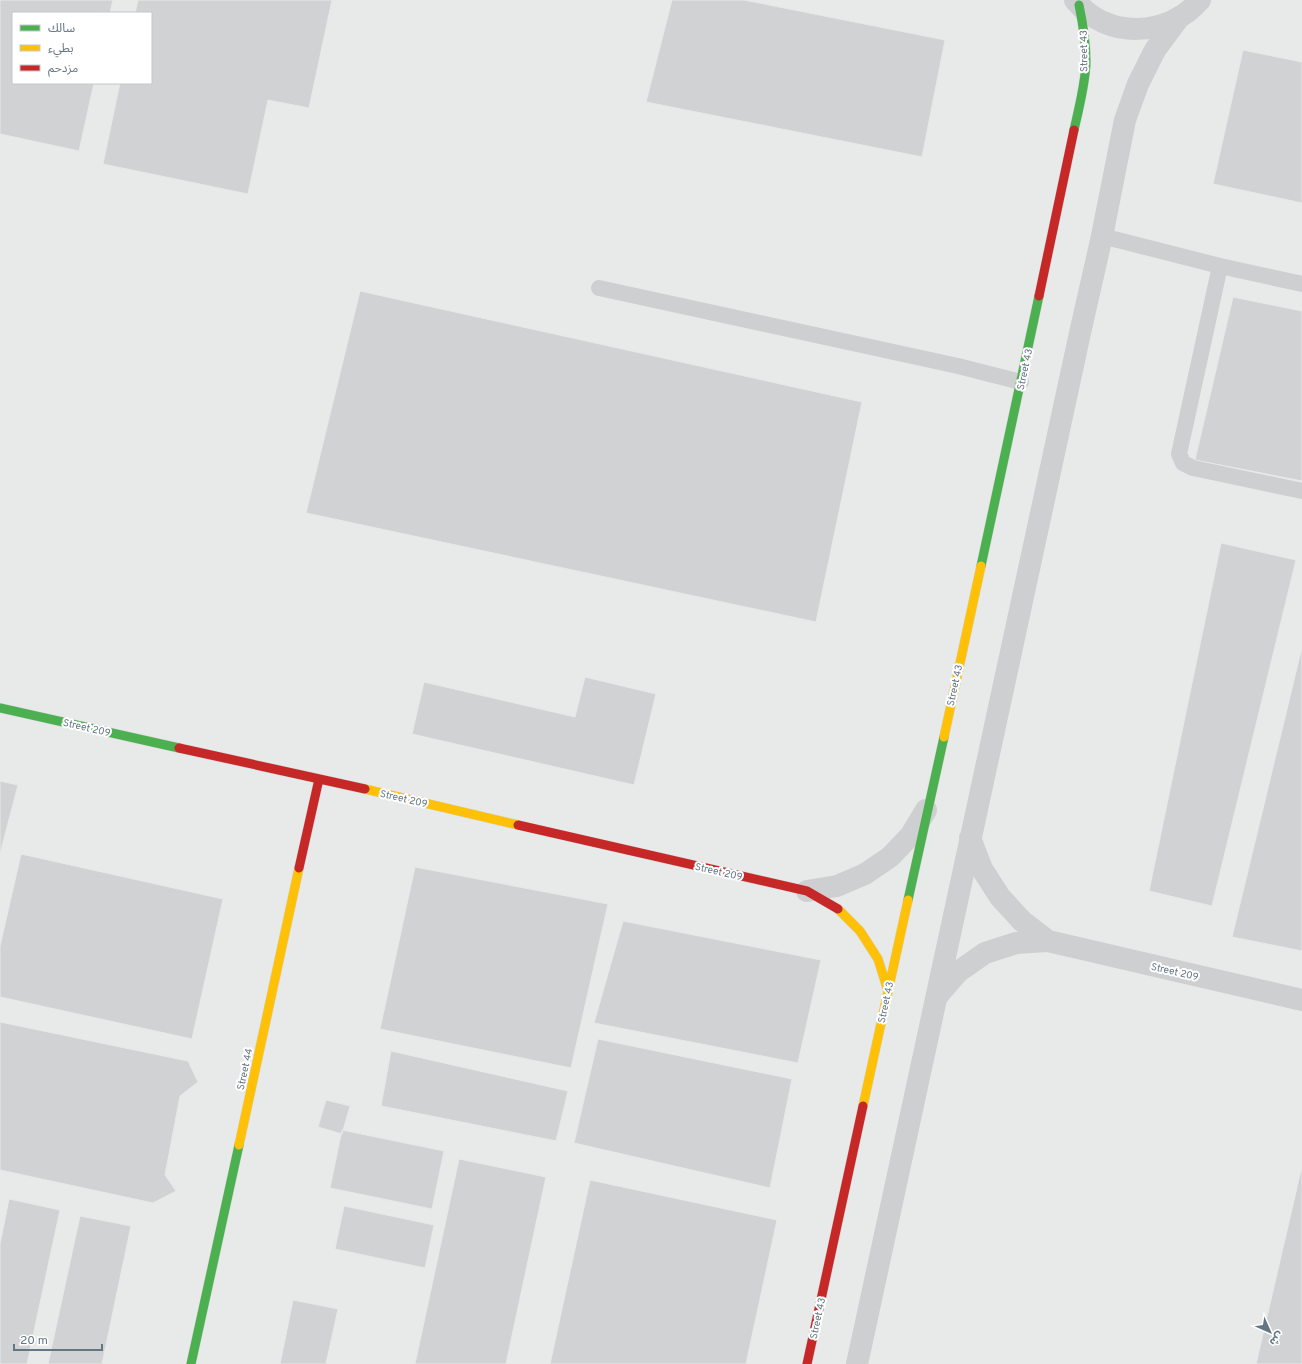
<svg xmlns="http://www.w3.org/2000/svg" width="1302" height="1364" viewBox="0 0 1302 1364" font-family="Overpass,'Noto Sans Arabic',sans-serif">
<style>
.built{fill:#e8e9e9;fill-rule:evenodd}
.building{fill:#d0d2d3;stroke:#e8e8e8}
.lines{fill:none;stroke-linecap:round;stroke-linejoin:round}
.fast-casing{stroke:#d5d6d7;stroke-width:10}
.slow-casing{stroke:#d5d6d7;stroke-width:10}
.jam-casing{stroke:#d5d6d7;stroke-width:10}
.lane{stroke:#cecfd0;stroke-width:16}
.street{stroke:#cecfd0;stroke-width:22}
.fast{stroke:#4caf50;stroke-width:9}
.slow{stroke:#ffc107;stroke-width:9}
.jam{stroke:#c62828;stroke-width:9}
.labels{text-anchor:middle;stroke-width:4;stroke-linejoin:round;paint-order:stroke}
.street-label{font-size:10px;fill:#657683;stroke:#fff}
</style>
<rect width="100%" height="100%" fill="#f9f9f9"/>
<!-- built -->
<path class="built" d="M0 0H1302V1364H0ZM13 13H151V83H13Z"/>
<!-- building -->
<path class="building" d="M0 0H113L110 13H13V83H94L79 151 0 134Z
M138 0H332L309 108 268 100 248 194 103 164 120 83H151V13H135Z
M672 0H744L945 40 922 157 646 102Z
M1243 50 1302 62V203L1213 184Z
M360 291 862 402 816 622 306 513Z
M1233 297 1302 311V481L1195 460Z
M1221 543 1296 560 1212 906 1149 891Z
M1302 647V951L1232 937Z
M585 677 656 694 634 785 412 734 424 682 575 717Z
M0 781 18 785 0 854Z
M21 854 223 899 192 1039 0 997V946Z
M415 867 608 904 571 1068 380 1029Z
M623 921 821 960 798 1063 594 1023Z
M0 1022 188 1061 198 1082 180 1096 165 1175 176 1191 153 1203 0 1170Z
M598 1039 792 1079 770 1188 574 1143Z
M391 1051 568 1091 556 1141 381 1106Z
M326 1100 350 1106 342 1134 318 1127Z
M342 1130 444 1151 432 1209 330 1188Z
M459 1159 546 1177 506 1364H415Z
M1302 1166V1364H1256Z
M590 1180 777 1220 746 1364H550Z
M9 1199 60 1210 27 1364H0V1244Z
M344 1206 434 1225 425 1268 335 1249Z
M80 1216 131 1226 102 1364H48Z
M293 1300 338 1309 326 1364H280Z"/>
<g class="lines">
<!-- fast casing -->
<g class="fast-casing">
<path id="fast" d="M1074 130C1079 108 1085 85 1086 63 1086 43 1083 24 1079 5
M981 566 1039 296
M0 708 179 748
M908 900 944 737
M191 1364 239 1145"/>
</g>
<!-- slow casing -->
<g class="slow-casing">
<path id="slow" d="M944 737 981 566
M365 789 518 825
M838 909 860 931 878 959 888 991
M863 1106 908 900
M239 1145 299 868"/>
</g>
<!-- jam casing -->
<g class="jam-casing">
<path id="jam" d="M1039 296 1074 130
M179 748 365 789
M518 825 807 891 838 909
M299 868 319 779
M807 1364 863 1106"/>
</g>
<!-- lane -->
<path class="lane" d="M1102 236 1220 266 1302 284
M1220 266 1179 454 1183 463 1193 468 1302 491
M599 288 958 366 1021 382"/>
<!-- street -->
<path class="street" d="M1075 0C1106 40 1169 37 1200 0
M970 838 982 869 1000 897 1022 921 1048 941
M807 891 837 886 865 874 890 857 911 835 926 810
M938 995 958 972 985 953 1016 943 1048 941 1302 1000
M857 1364 1080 333 1102 236 1125 120 1138 84 1155 50 1178 19"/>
<!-- fast -->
<use href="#fast" class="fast"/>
<!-- slow -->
<use href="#slow" class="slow"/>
<!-- jam -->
<use href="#jam" class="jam"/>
</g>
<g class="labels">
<!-- street labels -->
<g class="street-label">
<text transform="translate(1083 51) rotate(-91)" y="4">Street 43</text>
<text transform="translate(1024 369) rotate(-78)" y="4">Street 43</text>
<text transform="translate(954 685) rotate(-78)" y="4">Street 43</text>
<text transform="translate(87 727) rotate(13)" y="4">Street 209</text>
<text transform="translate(404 798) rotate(13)" y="4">Street 209</text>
<text transform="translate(719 871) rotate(13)" y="4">Street 209</text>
<text transform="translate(1175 971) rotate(13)" y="4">Street 209</text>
<text transform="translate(885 1002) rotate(-78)" y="4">Street 43</text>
<text transform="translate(244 1069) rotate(-78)" y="4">Street 44</text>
<text transform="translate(817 1318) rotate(-78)" y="4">Street 43</text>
</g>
</g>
<!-- legend -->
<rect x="12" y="12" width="140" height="72" fill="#ffffff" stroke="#c1c8cd"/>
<rect x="20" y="25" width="20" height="6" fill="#4caf50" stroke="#c1c8cd"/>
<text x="48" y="32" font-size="12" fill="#657683">سالك</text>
<rect x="20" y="45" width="20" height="6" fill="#ffc107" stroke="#c1c8cd"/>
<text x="48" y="52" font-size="12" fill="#657683">بطيء</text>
<rect x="20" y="65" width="20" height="6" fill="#c62828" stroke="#c1c8cd"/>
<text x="48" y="72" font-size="12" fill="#657683">مزدحم</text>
<!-- north arrow -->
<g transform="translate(1270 1332) rotate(135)" stroke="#ffffff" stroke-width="3" paint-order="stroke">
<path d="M0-3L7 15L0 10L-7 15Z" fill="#657683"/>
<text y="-6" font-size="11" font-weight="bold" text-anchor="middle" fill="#657683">ش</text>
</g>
<!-- scale -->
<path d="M14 1344v6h88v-6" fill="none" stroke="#657683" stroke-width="2"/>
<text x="20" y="1344" font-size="12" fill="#657683" stroke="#ffffff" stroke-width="3" paint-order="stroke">20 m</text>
</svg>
